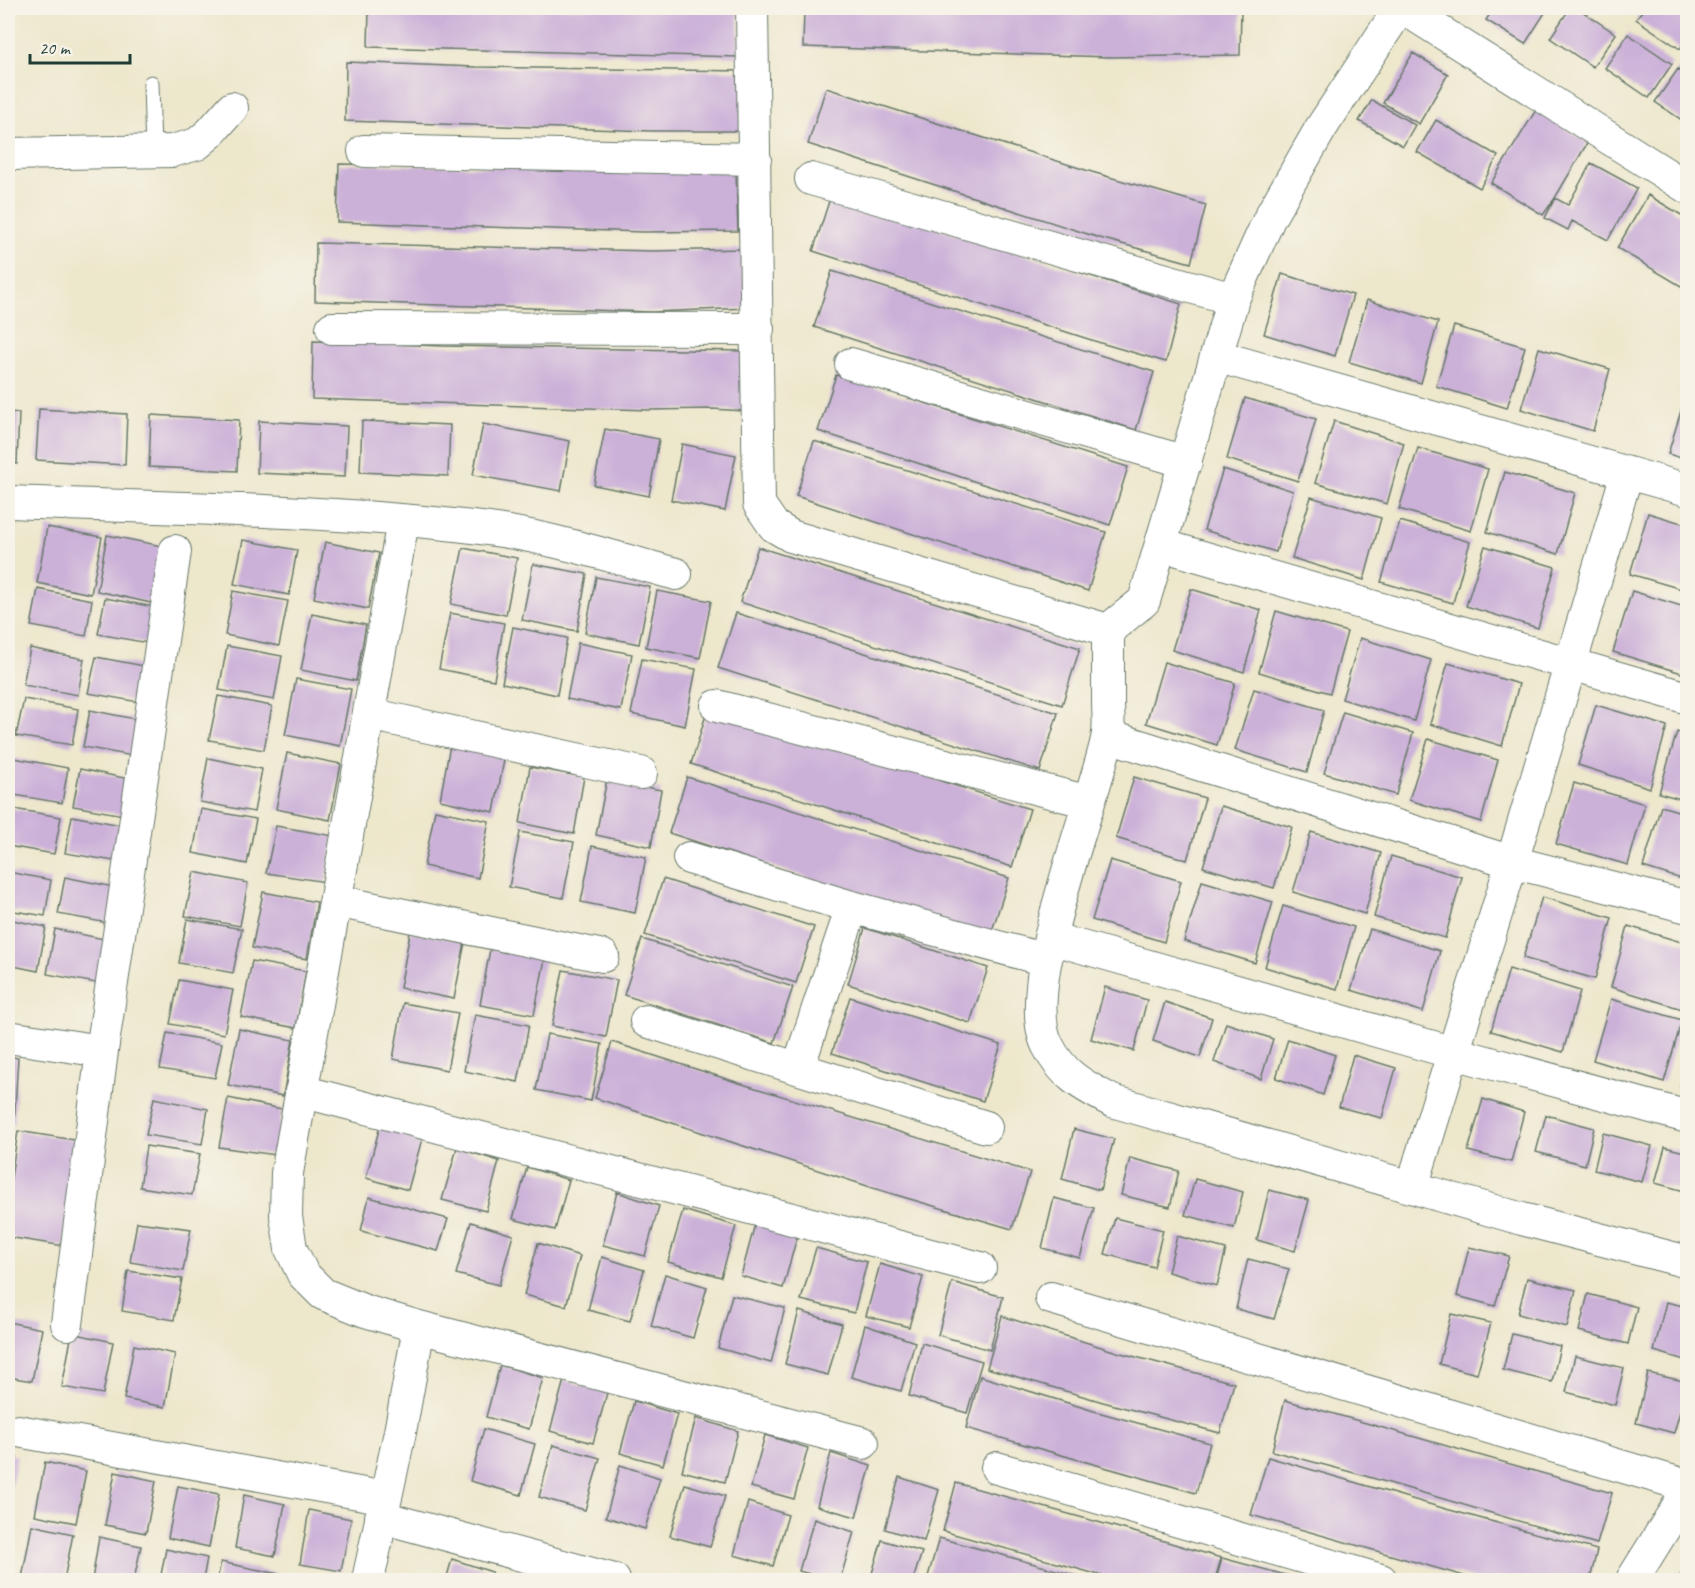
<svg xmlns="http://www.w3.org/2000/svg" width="1695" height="1588" viewBox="0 0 1695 1588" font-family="Caveat,sans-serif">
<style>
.building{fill:#cbb0d8}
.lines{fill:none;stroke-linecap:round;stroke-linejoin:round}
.service-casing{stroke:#677869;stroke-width:17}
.minor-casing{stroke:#677869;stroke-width:34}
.service{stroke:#fff;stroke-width:15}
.minor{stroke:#fff;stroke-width:32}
</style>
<rect width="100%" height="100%" fill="#f7f3e8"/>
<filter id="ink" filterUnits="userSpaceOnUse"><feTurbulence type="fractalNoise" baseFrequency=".0167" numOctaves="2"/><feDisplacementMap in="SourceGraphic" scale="12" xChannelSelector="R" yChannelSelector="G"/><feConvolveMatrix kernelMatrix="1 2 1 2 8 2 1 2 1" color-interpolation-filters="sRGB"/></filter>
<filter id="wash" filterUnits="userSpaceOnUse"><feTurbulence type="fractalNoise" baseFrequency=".008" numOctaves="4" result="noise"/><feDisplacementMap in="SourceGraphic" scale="24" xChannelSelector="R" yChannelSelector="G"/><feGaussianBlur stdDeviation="1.35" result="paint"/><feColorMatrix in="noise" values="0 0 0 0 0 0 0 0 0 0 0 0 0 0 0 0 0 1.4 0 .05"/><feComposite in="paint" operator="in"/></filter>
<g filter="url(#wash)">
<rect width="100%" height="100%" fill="#ede7cc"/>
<g id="blocks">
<!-- building -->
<path class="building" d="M369 8H738L739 57 368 47Z
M804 8H1241L1240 55 1109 57 803 47Z
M1494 8H1548L1525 44 1486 20Z
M1570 8H1577L1616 34 1593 67 1550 38Z
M1644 8H1688V37L1680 49 1636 19Z
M1628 34 1672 64 1649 98 1605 68Z
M1413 53 1448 74 1419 124 1383 103Z
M346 62 475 67 744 71 745 131H651L345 121Z
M1678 69 1688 75V124L1655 102Z
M826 88 1092 172 1206 205 1191 263 1100 238 808 144Z
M1372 100 1415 125 1403 146 1359 121Z
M1536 110 1588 142 1555 198 1543 215 1491 183Z
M1436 120 1498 156 1480 188 1417 152Z
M1591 163 1637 188 1608 240 1572 221 1568 230 1545 218 1555 198 1568 205Z
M339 164 736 172 738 231 643 232 337 222Z
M831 195 1181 304 1166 362 1104 344 813 251Z
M1648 195 1688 219 1686 289 1617 248Z
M316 243 653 251 744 249 748 308 652 312 315 301Z
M832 271 1154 372 1136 430 814 327Z
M1282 274 1353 295 1335 356 1264 334Z
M1367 300 1438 322 1421 383 1349 362Z
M1454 326 1525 347 1507 408 1436 386Z
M313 341 442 346 745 351V411L712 409 649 410 312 399Z
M1539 348 1610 369 1593 431 1521 409Z
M836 375 1128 467 1110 525 818 431Z
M1687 391H1688V460L1668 454Z
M1245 398 1316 419 1298 481 1227 459Z
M39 409 127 414 125 465 36 460Z
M8 412 19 413 17 464 8 463Z
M151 415 239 420 237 471 149 467Z
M259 421 347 426 345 477 257 473Z
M362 421 450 425 448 476 360 472Z
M1334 421 1404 443 1387 504 1315 483Z
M483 424 570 441 561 491 473 475Z
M605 429 659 439 649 496 594 485Z
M814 441 1106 532 1088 591 796 496Z
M682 444 736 455 725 511 671 500Z
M1418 448 1488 469 1471 531 1399 509Z
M1223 469 1293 491 1276 552 1204 530Z
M1505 472 1575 493 1558 554 1487 532Z
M1311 497 1381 518 1364 580 1292 558Z
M1648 513 1688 525V591L1630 574Z
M1400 521 1470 542 1453 603 1381 582Z
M47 527 102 537 91 594 37 583Z
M107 535 162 546 151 603 97 591Z
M243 540 297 550 289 595 234 584Z
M325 542 379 553 368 609 314 598Z
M1485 546 1555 567 1538 628 1466 606Z
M758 547 1080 648 1062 705 740 602Z
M463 548 517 558 506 615 451 604Z
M533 564 587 574 577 631 522 620Z
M596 577 650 587 639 644 585 633Z
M38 589 92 600 86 636 31 626Z
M1191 589 1261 610 1244 672 1172 650Z
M233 591 288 601 279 646 225 635Z
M657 591 711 601 700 658 646 647Z
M1632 591 1688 608V664L1685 674 1613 652Z
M105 598 160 608 153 644 98 634Z
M1276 611 1347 632 1330 693 1259 672Z
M450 613 504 623 494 680 439 669Z
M736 613 1058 713 1040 771 718 668Z
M312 614 366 625 356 681 301 670Z
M513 627 567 638 557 695 502 683Z
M1360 638 1431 660 1414 721 1342 699Z
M578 643 632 654 621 710 567 699Z
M227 646 282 656 274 700 219 690Z
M30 648 84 659 78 695 23 685Z
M96 657 150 667 144 703 88 693Z
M642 659 696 669 685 726 631 714Z
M1164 662 1235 683 1217 745 1146 723Z
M1448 663 1519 684 1502 746 1430 724Z
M296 679 351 689 340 746 285 735Z
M1254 689 1324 710 1307 772 1235 750Z
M218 696 272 706 264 750 209 740Z
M24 699 78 709 72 745 16 736Z
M1596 705 1667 726 1650 788 1578 765Z
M708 708 1030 809 1012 867 691 764Z
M90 710 145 721 138 757 83 747Z
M1343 712 1413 733 1396 795 1324 773Z
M1677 732 1688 735V801L1659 793Z
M1428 739 1498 760 1481 822 1409 800Z
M450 745 505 755 494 812 440 800Z
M287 753 341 764 330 820 276 809Z
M14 758 68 768 62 803 8 794Z
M208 758 262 769 254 812 200 802Z
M530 767 584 777 574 834 520 823Z
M80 769 134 780 128 816 73 806Z
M687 777 1009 878 990 937 669 833Z
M1134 777 1205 798 1187 860 1116 838Z
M607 779 661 790 651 847 596 835Z
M1574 783 1645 804 1628 865 1556 844Z
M1221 806 1292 827 1274 888 1203 867Z
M1661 806 1688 814V881L1643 867Z
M8 808 61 817 54 854 8 846Z
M201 809 256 819 247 864 193 853Z
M435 810 489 821 478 878 424 866Z
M72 816 127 826 120 862 65 853Z
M276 826 334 836 326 882 266 873Z
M520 832 574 842 563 898 509 887Z
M1311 832 1381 853 1365 914 1293 892Z
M592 846 646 857 635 913 581 902Z
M1391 856 1462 877 1445 938 1374 917Z
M1110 860 1181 881 1164 942 1092 920Z
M8 872 51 880 45 916 8 910Z
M194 872 248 883 240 926 185 916Z
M65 877 119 888 113 924 58 914Z
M663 879 814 927 796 983 645 935Z
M1202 881 1273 902 1255 963 1184 941Z
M263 892 317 902 307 959 252 948Z
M1542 897 1612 918 1595 979 1523 958Z
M1283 906 1354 927 1337 989 1265 967Z
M8 919 46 927 38 971 8 965Z
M187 919 242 929 233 973 179 963Z
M1628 926 1688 944V990L1682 1009 1611 987Z
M865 928 988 968 970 1023 848 984Z
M55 929 109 940 101 984 47 974Z
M1370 929 1440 951 1423 1012 1351 990Z
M410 932 465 942 454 999 400 988Z
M642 939 793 987 774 1043 624 995Z
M490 949 545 959 534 1015 480 1005Z
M252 961 306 971 296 1028 241 1017Z
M1509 969 1580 991 1563 1052 1491 1031Z
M563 970 617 980 606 1037 552 1026Z
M179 980 233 990 224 1034 170 1024Z
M1105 987 1147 1000 1134 1051 1091 1039Z
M850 997 1001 1045 983 1101 832 1053Z
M1611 999 1682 1020 1664 1082 1593 1060Z
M1165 1002 1212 1018 1200 1057 1153 1041Z
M403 1003 458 1013 447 1070 393 1059Z
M475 1015 529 1025 518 1082 464 1071Z
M1226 1023 1273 1039 1261 1079 1214 1062Z
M239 1029 293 1040 283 1096 228 1085Z
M167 1033 222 1043 215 1078 160 1069Z
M547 1034 602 1044 591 1101 536 1090Z
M1288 1039 1335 1055 1323 1095 1276 1078Z
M612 1042 736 1082 1030 1172 1012 1229 886 1192 595 1098Z
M1353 1055 1396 1068 1382 1118 1339 1107Z
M8 1056 18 1058 14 1125 8 1123Z
M1687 1064H1688V1088L1680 1086Z
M154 1098 208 1109 202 1144 146 1135Z
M228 1098 282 1109 276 1155 219 1147Z
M1483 1099 1524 1112 1511 1162 1468 1151Z
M1546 1115 1594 1128 1585 1165 1536 1152Z
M380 1126 422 1139 408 1190 366 1178Z
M1074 1129 1114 1139 1100 1190 1062 1179Z
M18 1131 81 1141 64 1246 8 1237V1197Z
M1603 1133 1652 1146 1642 1182 1594 1170Z
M146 1146 200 1154 192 1195 140 1187Z
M1665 1147 1688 1153V1192L1655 1183Z
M457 1148 499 1161 486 1211 442 1200Z
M1130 1158 1179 1171 1170 1207 1121 1195Z
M527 1167 569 1180 555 1230 513 1219Z
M1195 1179 1243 1192 1234 1228 1185 1215Z
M1269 1190 1309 1200 1295 1251 1257 1240Z
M617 1192 659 1206 645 1256 603 1245Z
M369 1197 448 1219 438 1251 361 1231Z
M1054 1198 1094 1208 1080 1258 1042 1248Z
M683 1210 736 1226 721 1277 668 1262Z
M1115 1218 1163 1230 1154 1267 1105 1254Z
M137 1222 191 1229 183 1271 130 1262Z
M471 1222 513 1235 499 1285 456 1274Z
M755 1224 797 1237 783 1288 741 1276Z
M1177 1236 1226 1249 1217 1286 1168 1272Z
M538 1243 580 1256 566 1306 524 1295Z
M1469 1247 1509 1256 1495 1306 1457 1296Z
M816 1248 867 1262 854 1313 801 1300Z
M602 1257 644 1270 630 1321 588 1310Z
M1248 1259 1289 1269 1274 1319 1236 1309Z
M880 1264 923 1277 909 1327 866 1316Z
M128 1271 182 1279 174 1320 122 1311Z
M665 1274 707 1287 693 1338 651 1326Z
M1527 1278 1576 1290 1567 1327 1518 1314Z
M952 1282 1003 1297 990 1350 938 1335Z
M1588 1294 1637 1307 1628 1344 1579 1331Z
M732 1295 785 1308 771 1363 718 1348Z
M1666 1302 1688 1307V1361L1654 1351Z
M799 1311 842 1324 828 1375 785 1364Z
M1451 1314 1491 1323 1477 1374 1439 1364Z
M1002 1316 1117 1352 1234 1383 1220 1433 1103 1402 987 1368Z
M8 1322 42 1329 32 1381 8 1377Z
M865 1325 915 1342 901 1391 851 1377Z
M72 1333 113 1342 103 1394 62 1387Z
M1512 1334 1560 1346 1552 1382 1503 1370Z
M922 1343 982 1361 967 1413 909 1396Z
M134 1345 175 1354 165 1407 124 1399Z
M1575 1356 1624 1368 1615 1405 1566 1392Z
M500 1365 543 1378 529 1429 486 1417Z
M1648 1373 1688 1382 1674 1433 1636 1423Z
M980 1376 1094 1411 1210 1443 1196 1493 966 1428Z
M564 1380 607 1393 593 1443 550 1431Z
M1285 1400 1612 1493 1597 1544 1362 1475 1272 1451Z
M634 1401 677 1414 663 1465 620 1453Z
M696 1418 738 1431 725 1482 682 1471Z
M484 1429 535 1444 521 1495 470 1481Z
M765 1435 808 1448 794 1499 751 1487Z
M553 1445 600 1458 585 1510 539 1497Z
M831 1453 871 1466 856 1517 817 1506Z
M8 1454 17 1456 9 1499 8 1498Z
M1268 1457 1446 1509 1597 1550 1590 1580H1478L1251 1515Z
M45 1462 86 1471 76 1523 35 1515Z
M620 1465 660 1478 645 1529 606 1517Z
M115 1472 156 1481 146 1533 105 1525Z
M899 1477 939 1490 924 1541 885 1529Z
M956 1483 1134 1532 1221 1558 1215 1580H1117L943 1531Z
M685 1484 725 1496 710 1547 670 1536Z
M178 1486 219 1494 209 1547 168 1538Z
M244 1495 285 1504 275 1556 235 1548Z
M748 1502 788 1515 773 1566 734 1555Z
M309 1510 351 1519 341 1571 300 1564Z
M814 1519 854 1532 840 1580H832L799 1571Z
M32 1525 73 1534 64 1580H33L22 1578Z
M99 1537 141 1546 134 1580H92Z
M939 1538 999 1554 1091 1580H927Z
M882 1540 922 1552 913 1580H870Z
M166 1549 207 1558 203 1580H160Z
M1222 1558 1289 1576 1302 1580H1216Z
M452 1559 492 1572 490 1580H446Z
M221 1562 284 1575 283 1580H217Z
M1688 1565V1580H1677Z
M300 1574 324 1580H299Z"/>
</g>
</g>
<g filter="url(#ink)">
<use href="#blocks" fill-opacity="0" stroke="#677869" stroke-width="1.5"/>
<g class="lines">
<!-- service casing -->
<g class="service-casing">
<path id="service" d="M151 83 153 152"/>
</g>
<!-- minor casing -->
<g class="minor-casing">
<path id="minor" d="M752 8 759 504 774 526 791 536 1108 630
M1400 8 1321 128 1270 217 1233 299 1144 601 1108 630C1108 654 1108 678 1108 702 1108 714 1110 727 1107 739 1093 806 1017 989 1048 1046 1063 1076 1084 1086 1112 1101L1522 1219 1688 1262
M1403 8 1688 188
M364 151 755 159
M8 154 172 151 197 144 210 133 232 108
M811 179 1233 299
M332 328 758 329
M1216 356 1688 490
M851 364 1186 462
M8 502C165 508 324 509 481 528 547 536 612 557 676 574
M1161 545 1688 698
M717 706 1089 802
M369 714 641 773
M1108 736 1512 862 1688 907
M689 858 852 907 1046 960
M336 901 603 956
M1050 938 1454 1053 1688 1117
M646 1021 986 1127
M8 1037 102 1051
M798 1068 852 907
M301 1091 980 1268
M1412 1187 1512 862 1627 473
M1051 1298 1688 1486
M67 1324 102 1051 175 551
M419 1327 863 1443
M18 1431 386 1498
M997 1468 1381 1580
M381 1517 614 1580
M368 1580 400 1432 419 1327 365 1311 323 1294 303 1274 291 1249 286 1216 287 1173 403 521
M1632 1580 1688 1490"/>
</g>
<!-- service -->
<use href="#service" class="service"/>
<!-- minor -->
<use href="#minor" class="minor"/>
</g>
</g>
<!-- margin -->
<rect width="1695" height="1588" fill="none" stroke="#f7f3e8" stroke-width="30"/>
<!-- scale -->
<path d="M30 54v9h100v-9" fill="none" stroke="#1f3d34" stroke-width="3"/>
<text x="39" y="54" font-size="18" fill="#1f3d34" stroke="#f7f3e8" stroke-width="4.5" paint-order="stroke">20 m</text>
</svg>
